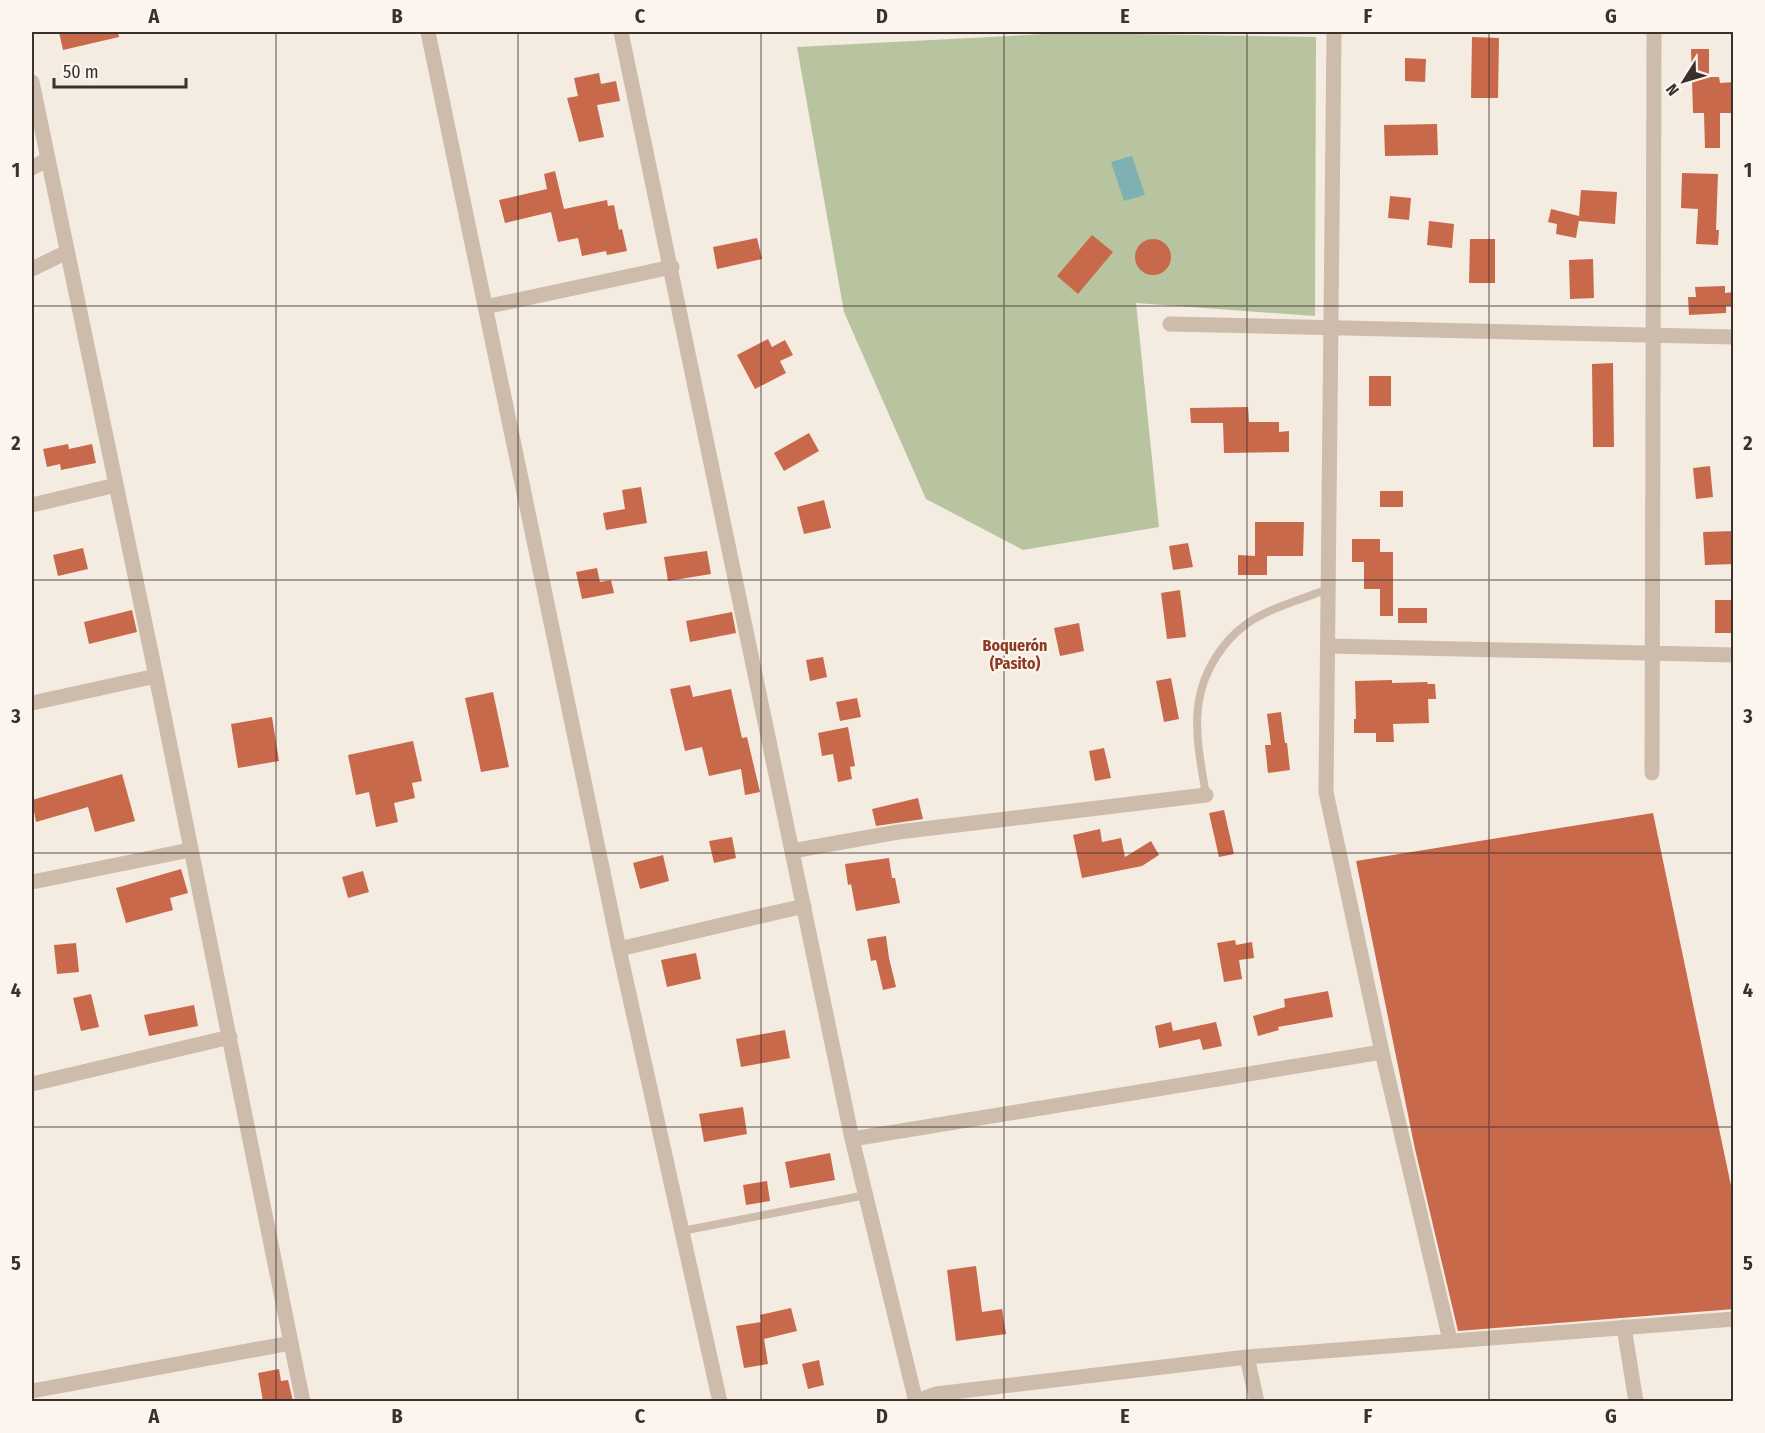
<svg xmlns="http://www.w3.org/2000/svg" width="1765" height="1433" viewBox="0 0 1765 1433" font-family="'Fira Sans Condensed',sans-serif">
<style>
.green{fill:#b8c4a0}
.water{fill:#7fb0b2}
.building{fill:#c8694b}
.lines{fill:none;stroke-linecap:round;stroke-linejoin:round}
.service{stroke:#cdbbac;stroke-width:8}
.minor{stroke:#cdbbac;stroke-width:15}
.grid{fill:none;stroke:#3b302b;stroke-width:1.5;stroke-opacity:0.55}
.labels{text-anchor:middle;stroke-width:4.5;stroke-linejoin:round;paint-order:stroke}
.neighbourhood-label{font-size:16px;font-weight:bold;fill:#8c3b22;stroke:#fbf5ee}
.neatline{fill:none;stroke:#3b302b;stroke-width:2}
.grid-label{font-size:20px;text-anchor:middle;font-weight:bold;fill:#3b302b}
</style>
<rect width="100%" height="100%" fill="#f4ebe1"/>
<!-- green -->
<path class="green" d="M1066 33 1316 37 1315 316 1136 303 1159 527 1023 550 926 499 844 312 797 47Z"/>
<!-- water -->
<path class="water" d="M1132 156 1145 195 1124 201 1111 162Z"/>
<!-- building -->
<path class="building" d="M59 32H118L119 37 63 50Z
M1472 37 1499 38 1498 98H1471Z
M1691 49H1709V77H1719L1720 83 1734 82V113H1720V148H1705L1704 113H1693Z
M1405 58 1426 59 1425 82 1405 81Z
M599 73 601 84 616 81 620 101 597 105 604 137 579 142 567 98 578 96 574 78Z
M1437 124 1438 155 1385 156 1384 125Z
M555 171 564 209 607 200 608 206 614 205 619 230 622 229 627 251 607 255 606 251 582 256 578 238 558 242 551 212 505 223 499 200 547 189 544 174Z
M1682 173 1718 174 1716 230H1719L1718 245 1696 244 1698 209 1681 208Z
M1581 190 1617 192 1615 224 1579 221V220L1576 238 1556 234 1557 224 1548 222 1551 209 1579 216Z
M1390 196 1411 198 1409 220 1388 218Z
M1429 221 1454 224 1452 248 1427 245Z
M1092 235 1113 252 1078 294 1057 276Z
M757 238 762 259 717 269 713 247Z
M1135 257a18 18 0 1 1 36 0a18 18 0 1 1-36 0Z
M1470 239H1495V283H1469Z
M1593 259 1594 298 1570 299 1569 260Z
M1725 286V293L1734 292V306H1726V313L1689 315 1688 297H1696L1695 287Z
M768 339 772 347 785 340 793 355 780 361 786 373 755 389 737 355Z
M1613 363 1614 447H1593L1592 364Z
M1369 376H1391V406H1369Z
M1248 407 1249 422H1279V432L1289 431V452L1224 453 1223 423H1191L1190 408Z
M809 433 819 451 784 471 774 453Z
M68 444 69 449 92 444 96 463 61 470 60 464 47 467 43 449Z
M1710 466 1713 497 1696 499 1693 468Z
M641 487 647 523 606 530 603 513 625 509 622 490Z
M1380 491H1403V507H1380Z
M824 500 831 528 804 534 797 507Z
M1255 522H1304L1303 556H1267V575H1238V555L1255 556Z
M1734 531V564L1705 565 1703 532Z
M1352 539H1380V552H1393V616H1380V589H1364V562H1352Z
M1188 543 1193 567 1173 570 1169 546Z
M83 548 88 569 58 576 53 555Z
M707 551 711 574 668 581 664 557Z
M597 568 600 582 611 580 614 593 582 599 576 572Z
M1180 590 1186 637 1167 639 1161 593Z
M1715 600H1734V633H1715Z
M1398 608H1427V623H1398Z
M132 610 137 632 89 644 84 622Z
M732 612 736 633 690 642 686 621Z
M1079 623 1084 651 1060 656 1054 628Z
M823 657 827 677 810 681 806 660Z
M1171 678 1179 719 1164 722 1156 681Z
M1392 680V683L1428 682 1427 684H1435L1436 699H1428L1429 723 1393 724 1394 742H1376V733H1354V719H1356L1355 681Z
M690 685 693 697 731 689 742 738 747 737 760 792 745 795 741 769 709 776 702 747 685 751 670 689Z
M493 692 509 767 481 772 465 698Z
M857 698 861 717 840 721 836 702Z
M1281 712 1285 743H1287L1290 770 1268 773 1265 745H1271L1267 714Z
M272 717 279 761 238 768 231 724Z
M848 727 855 766 850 767 852 779 838 782 833 754 822 756 818 733Z
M413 741 422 781 412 783 415 798 394 803 398 822 376 827 369 792 356 795 348 755Z
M1104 748 1111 778 1095 781 1089 751Z
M122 774 135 821 95 832 88 807 36 822 32 800Z
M918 798 923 819 876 826 872 809Z
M1224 810 1234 854 1219 857 1209 813Z
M1653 813 1734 1200V1309L1458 1331 1415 1149 1356 861Z
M1100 829 1102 842 1121 838 1125 857 1151 841 1159 855 1142 866 1082 878 1073 835Z
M732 837 736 858 714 863 709 841Z
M663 855 669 881 640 889 633 863Z
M889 858 892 878H895L900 903 856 911 851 884 848 885 845 864Z
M181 869 188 893 170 898 173 910 126 923 116 888Z
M363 871 369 892 348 898 342 877Z
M886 936 889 958 896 987 883 990 876 960 871 961 867 939Z
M1235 940 1236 945 1252 942 1254 958 1239 960 1242 979 1224 982 1217 943Z
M76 943 79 972 57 974 54 945Z
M696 953 701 979 667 987 661 960Z
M1328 991 1333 1017 1278 1027 1279 1030 1258 1036 1253 1016 1285 1007 1284 999Z
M91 994 99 1027 81 1031 73 998Z
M194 1005 198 1026 149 1036 144 1015Z
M1171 1022 1173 1031 1216 1022 1222 1046 1203 1050 1200 1039 1159 1048 1155 1026Z
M785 1030 790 1058 741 1067 736 1039Z
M743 1107 747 1134 704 1142 699 1114Z
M830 1153 835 1180 790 1188 785 1162Z
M767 1181 770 1201 746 1205 743 1185Z
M976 1266 982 1312 1002 1309 1006 1334 956 1341 947 1270Z
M791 1308 797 1331 764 1339 768 1364 744 1368 736 1326 761 1322 760 1315Z
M819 1360 824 1385 808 1389 802 1364Z
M279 1369 281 1381 288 1380 293 1401H263L258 1373Z"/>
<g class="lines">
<!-- service -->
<path class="service" d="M1206 795C1198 746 1187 702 1216 657 1223 646 1233 634 1244 626 1265 609 1303 599 1328 589
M682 1231 866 1195"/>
<!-- minor -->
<path class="minor" d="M428 32 619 949 720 1402
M621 32 852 1139 916 1402
M1334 32 1326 792 1382 1052 1450 1340
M32 82 156 676 303 1402
M32 168 48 159
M32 269 67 252
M485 307 672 267
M1170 324 1734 337
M32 505 116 485
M1328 646 1734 655
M32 703 156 676
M1652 773 1654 32
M792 851 898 832 1206 795
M32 882 190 850
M619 949 804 906
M32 1084 230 1037
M852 1139 1382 1052
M1624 1327 1636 1402
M1247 1357 1257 1402
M32 1391 291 1343
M914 1402 936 1394 1247 1357 1734 1319"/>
</g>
<!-- grid -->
<path class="grid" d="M276 32V1402M518 32V1402M761 32V1402M1004 32V1402M1247 32V1402M1489 32V1402M32 306H1734M32 580H1734M32 853H1734M32 1127H1734"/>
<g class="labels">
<!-- neighbourhood labels -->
<g class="neighbourhood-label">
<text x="1015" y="651">Boquerón<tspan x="1015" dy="18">(Pasito)</tspan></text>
</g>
</g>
<!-- border -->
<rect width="1765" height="1433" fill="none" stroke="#fbf5ee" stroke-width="66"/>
<!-- north arrow -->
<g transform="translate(1684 81) rotate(233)" stroke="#fbf5ee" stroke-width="4.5" paint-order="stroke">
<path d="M0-4.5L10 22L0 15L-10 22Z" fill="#3b302b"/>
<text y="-9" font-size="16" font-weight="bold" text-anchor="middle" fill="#3b302b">N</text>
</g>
<!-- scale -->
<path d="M54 78v9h132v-9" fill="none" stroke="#3b302b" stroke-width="3"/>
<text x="63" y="78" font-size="18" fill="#3b302b" stroke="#fbf5ee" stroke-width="4.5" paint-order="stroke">50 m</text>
<rect x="33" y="33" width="1699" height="1367" class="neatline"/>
<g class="grid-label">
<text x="154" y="23">A</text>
<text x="397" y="23">B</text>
<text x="640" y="23">C</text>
<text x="882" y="23">D</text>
<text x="1125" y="23">E</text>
<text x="1368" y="23">F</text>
<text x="1611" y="23">G</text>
<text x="16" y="177">1</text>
<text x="1748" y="177">1</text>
<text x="16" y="450">2</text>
<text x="1748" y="450">2</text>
<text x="16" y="723">3</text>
<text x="1748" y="723">3</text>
<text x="16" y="997">4</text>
<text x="1748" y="997">4</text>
<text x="16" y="1270">5</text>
<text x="1748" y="1270">5</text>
<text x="154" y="1423">A</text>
<text x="397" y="1423">B</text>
<text x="640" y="1423">C</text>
<text x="882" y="1423">D</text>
<text x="1125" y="1423">E</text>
<text x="1368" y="1423">F</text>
<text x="1611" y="1423">G</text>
</g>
</svg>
